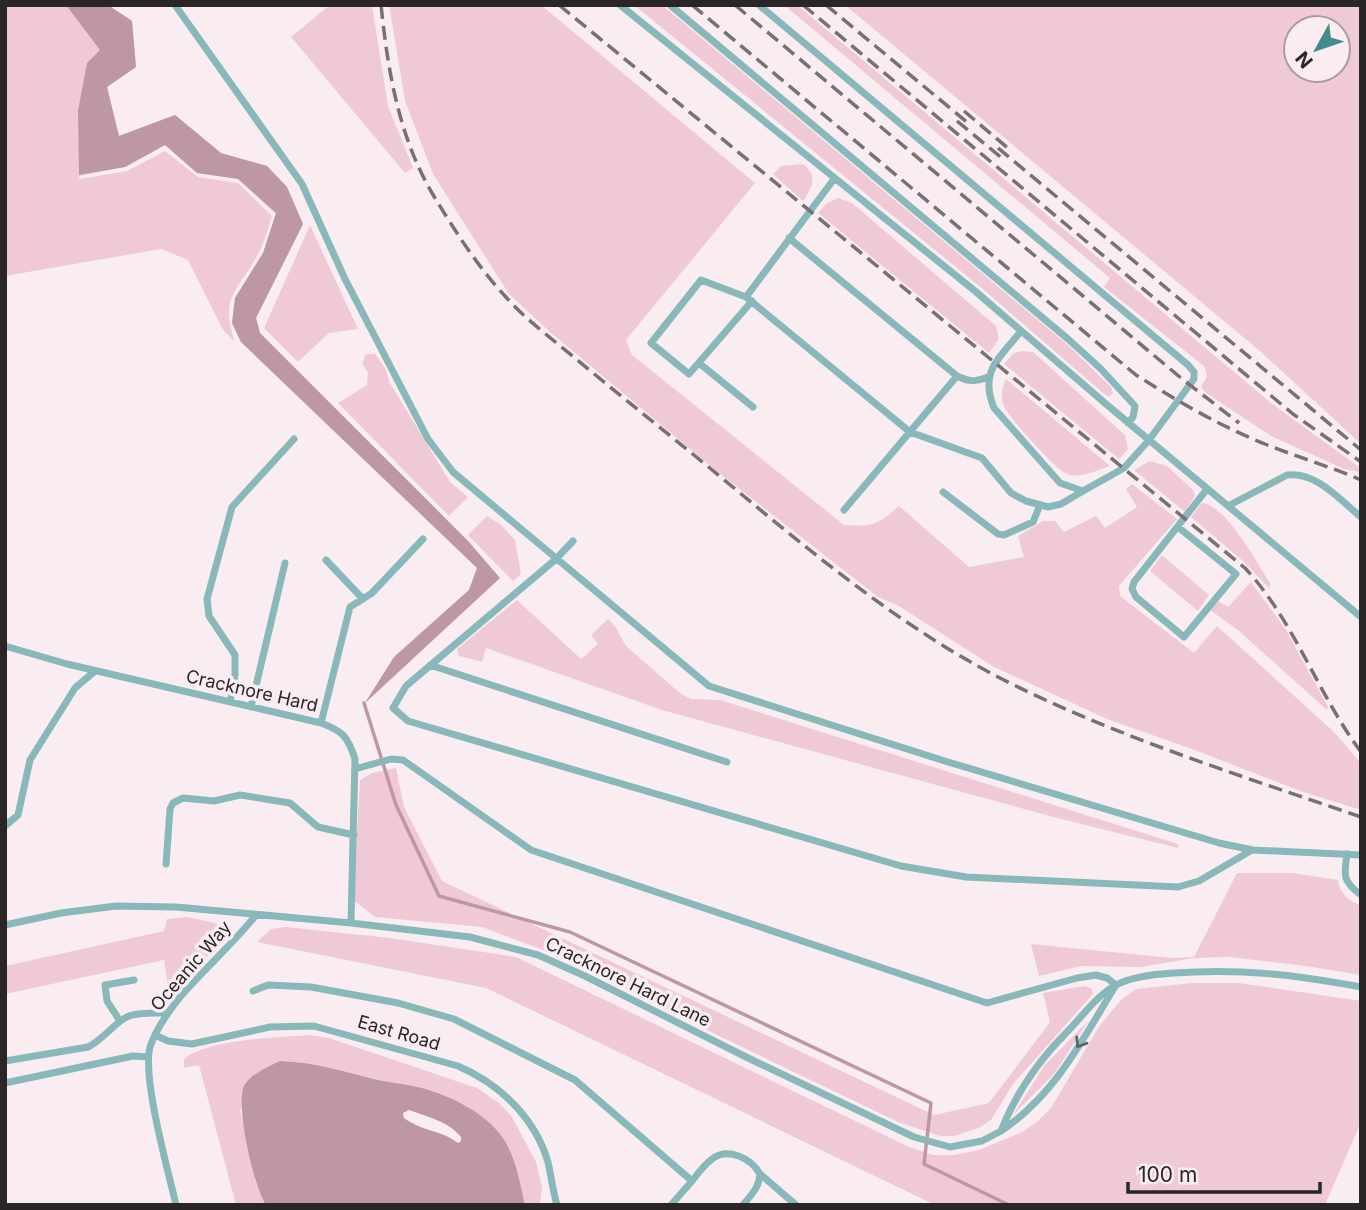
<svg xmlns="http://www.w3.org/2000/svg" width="1366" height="1210" viewBox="0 0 1366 1210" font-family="Inter,sans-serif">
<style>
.green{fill:#efcad6;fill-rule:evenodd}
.water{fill:#be97a4;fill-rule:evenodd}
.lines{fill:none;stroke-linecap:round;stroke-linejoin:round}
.stream{stroke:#be97a4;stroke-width:3.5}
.service{stroke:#89b8ba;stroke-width:7}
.rail{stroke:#787072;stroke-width:3.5;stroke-dasharray:14 7;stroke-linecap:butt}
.oneway{stroke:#556869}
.labels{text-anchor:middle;stroke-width:7;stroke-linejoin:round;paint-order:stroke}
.street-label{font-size:18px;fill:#2a2627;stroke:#faedf1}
</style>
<rect width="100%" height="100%" fill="#faedf1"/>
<!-- green -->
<path class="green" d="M5 5H108L132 21 136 67 107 87 119 136 175 115 221 153 267 166 287 187 303 224 256 318 260 333 468 541 500 578 365 703 394 657 469 590 477 568 241 342 232 323 235 298 263 253 276 214 238 179 197 173 165 145 125 167 79 176 80 179 127 171 165 151 198 177 238 183 272 216C268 228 265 241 259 252 241 289 218 295 235 342L223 330 188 260 161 249 5 276Z
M330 5H372L388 106 413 168 405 173 291 37Z
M389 5H541L755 183 626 340 632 355 844 525C873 527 877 525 899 506L969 567 1024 557 1018 536 1043 521H1055L1064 532 1096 516 1105 528 1137 507 1126 489 1132 484 1177 519 1119 586 1120 596 1194 653 1217 626 1333 731 1361 763V810L1300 791 1192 749 1107 719 994 667 899 606 878 597 714 469 550 332 509 294 433 174 405 101Z
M634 5H662L1070 347 1111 387 1113 393 1109 397 1103 393 984 290Z
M784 5H797L1271 403 1359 467V472L1344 469 1271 436 1206 393 1201 387 1207 376 1204 366 1104 287 1110 278Z
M845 5H1361V444L1261 352ZM1296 28H1338V70H1296Z
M803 164C818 177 813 186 803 201L773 174 781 166Z
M838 198 852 203 996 326 999 339 989 353 818 213 827 203Z
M310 225 358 329 329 333 298 362 264 328Z
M1021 351 1033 352 1125 435 1128 449 1119 459 1004 364 1014 353Z
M366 354H375L385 368 390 383 450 482 468 497 449 516 338 403 367 385 368 373 362 363Z
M1006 379 1110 466C1097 470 1081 479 1067 474 1056 470 1009 418 1004 406 1000 396 1002 388 1006 379Z
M1150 461 1167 466 1193 490 1195 495 1185 512 1134 470Z
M1202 503C1225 504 1258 564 1270 583V589L1243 561 1191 517Z
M487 516 501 525 515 540 521 574 513 581 468 535Z
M1162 555 1209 595 1198 611 1150 571Z
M1251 582 1286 630 1328 707 1327 710 1239 631 1210 610 1218 601 1228 607Z
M517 600 581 659 598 644 591 635 608 619 615 626 626 646 681 694 691 699 720 700 1178 844V848L1046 815 662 710 486 648 482 662 459 656 457 649Z
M396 768 404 807 442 881 934 1115 989 1103 1050 1022 1043 993 1084 986 1091 988 1093 994 1013 1084 991 1120 979 1128 954 1136H940L898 1122 719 1036 578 963 482 927 375 917 353 900 360 780 372 773Z
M1237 873H1292L1338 880C1339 892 1349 902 1361 905V975L1306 966 1229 957 1194 958 1141 967 1081 966 1039 976 1031 944 1172 958 1194 957Z
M187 917 219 924 224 928 217 947 169 994 164 960 5 994V966L164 931 167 919Z
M286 927 390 938 516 957 909 1147 933 1155H953L979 1150 1022 1132 1038 1121 1051 1108 1100 1025 1122 999 1136 989 1192 983H1239L1361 1001V1122L1325 1205H935L486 988 257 942 271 929Z
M1089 1020 1054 1074 1013 1115 1044 1066Z
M308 1035 329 1038 477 1088 499 1103 512 1117 536 1162 542 1187 540 1205H525C520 1183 516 1157 503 1138 486 1113 451 1096 422 1088 408 1085 394 1084 380 1080 346 1072 314 1062 280 1061L240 1110 256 1181 266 1205H236L199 1065 184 1068V1059C209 1039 275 1038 308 1035Z"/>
<!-- water -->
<path class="water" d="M66 5H108L132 21 136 67 107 87 119 136 175 115 221 153 267 166 287 187 303 224 256 318 260 333 468 541 500 578 365 703 394 657 469 590 477 568 241 342 232 323 235 298 263 253 276 213 238 179 197 173 165 145 125 167 79 175 78 111 87 63 100 50Z
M280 1061C313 1062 343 1071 374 1079 390 1083 407 1084 422 1088 451 1096 486 1113 503 1138 516 1157 520 1183 525 1205H266C254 1187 235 1106 244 1086 250 1074 268 1067 280 1061ZM409 1110C428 1117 448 1121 461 1137V1141L458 1143C441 1130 424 1132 404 1118L403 1113Z"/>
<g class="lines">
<!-- stream -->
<path class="stream" d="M364 703 396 805 439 896 570 932 931 1103 924 1164 1009 1205"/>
<!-- service -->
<path class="service" d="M175 5 302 184 345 279 428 439 453 472 709 686 948 762 1219 843 1253 850 1361 855
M620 5 975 291 1106 404 1361 617
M670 5 1068 339 1101 369 1135 406 1133 417 1128 423
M759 5 1188 365 1194 372V379L1149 440 1124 468 1083 491 1060 483 994 408C979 371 999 359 1021 331
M834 179 746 297 910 432 982 458 1011 493 1026 501 1048 507 1061 504 1083 491
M789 238 957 376 844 510
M746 297 701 280 651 343 689 374 752 301
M699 363 753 407
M957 376C969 382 975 382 988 377
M943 492 998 534 1004 535 1033 522 1040 505
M1228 506 1287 475C1316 471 1340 500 1361 517
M1178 527 1236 574 1184 637 1136 597 1132 589 1134 582 1207 489
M573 541 556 559 406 686 393 708 408 721 901 866 966 877 1178 887 1199 881 1252 850
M326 560 363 599
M5 646 67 664 321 723C343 731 348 737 355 759L351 923
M430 665 727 762
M230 702 235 675V655L209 616 207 599 232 507 294 439
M251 707 285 563
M321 723 350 607 372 593 423 539
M355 769 391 759 403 760 531 850 987 1003 1077 978 1096 975 1107 978 1116 985
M5 826 18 815 30 760 75 688 95 671
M1347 854C1344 875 1342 881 1361 895
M166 864 170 809 173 803 183 798 214 801 240 795 290 803 318 827 354 835
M5 925 61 913 116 906 176 907 351 923 470 937 538 955 585 976 748 1058 914 1137 950 1147 982 1141 1001 1131
M1116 985C1082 1040 1056 1094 1001 1131 1016 1093 1037 1062 1066 1033 1081 1018 1097 995 1116 985 1133 976 1156 974 1174 973 1241 968 1295 975 1361 987
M253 991 268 985 311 987 398 1003 454 1019 575 1080 692 1181 671 1205
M120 1021 107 1001 105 985 134 980
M155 1035 168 1041 192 1044 270 1027 314 1026 458 1066C500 1084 535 1118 548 1162 551 1176 553 1191 557 1205
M5 1061 88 1047C104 1039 117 1020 129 1016 140 1012 156 1014 169 1012
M5 1083 133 1056 148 1057
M760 1174 796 1205
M692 1181C698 1173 704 1165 712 1159 728 1147 751 1158 760 1174 759 1188 751 1195 743 1205
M176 1205C168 1170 142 1078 150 1047 156 1029 168 1012 180 997 205 968 233 944 256 915"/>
<!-- rail -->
<path class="rail" d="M381 5C388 72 399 139 435 198 455 231 478 267 505 296 525 319 551 338 575 358 618 394 662 429 705 464 803 545 901 630 1016 686 1126 740 1245 777 1361 817
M559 5 1245 568C1295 622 1317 693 1361 752
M692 5 1136 375C1177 401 1220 426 1265 444 1297 457 1329 466 1361 480
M735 5 1181 378 1239 423
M803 5 1293 414 1361 462
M826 5 968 123
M964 111 1009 149
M957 121 1003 159
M998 148 1361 450"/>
</g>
<!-- one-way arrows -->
<defs><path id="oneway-chevron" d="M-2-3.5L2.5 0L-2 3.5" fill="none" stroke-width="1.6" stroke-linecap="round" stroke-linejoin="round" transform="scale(1.75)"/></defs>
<use class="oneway" href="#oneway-chevron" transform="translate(1080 1043) rotate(122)"/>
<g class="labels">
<!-- street labels -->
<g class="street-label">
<text transform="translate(252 691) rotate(13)" y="6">Cracknore Hard</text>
<text transform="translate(191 966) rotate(-49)" y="6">Oceanic Way</text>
<text transform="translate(628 982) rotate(26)" y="6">Cracknore Hard Lane</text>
<text transform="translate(399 1033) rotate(16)" y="6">East Road</text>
</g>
</g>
<!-- border -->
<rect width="1366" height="1210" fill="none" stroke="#2a2627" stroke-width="14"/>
<!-- north arrow -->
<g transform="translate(1317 49) rotate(230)"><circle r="33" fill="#faedf1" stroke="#a79da0" stroke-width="2"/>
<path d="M0-5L12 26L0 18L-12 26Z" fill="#438b8f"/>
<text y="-10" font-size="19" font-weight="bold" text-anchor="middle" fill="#2a2627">N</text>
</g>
<!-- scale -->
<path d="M1128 1182v10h192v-10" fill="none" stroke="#2a2627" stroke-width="3.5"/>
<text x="1138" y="1182" font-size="21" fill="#2a2627" stroke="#faedf1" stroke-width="5" paint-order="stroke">100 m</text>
</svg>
